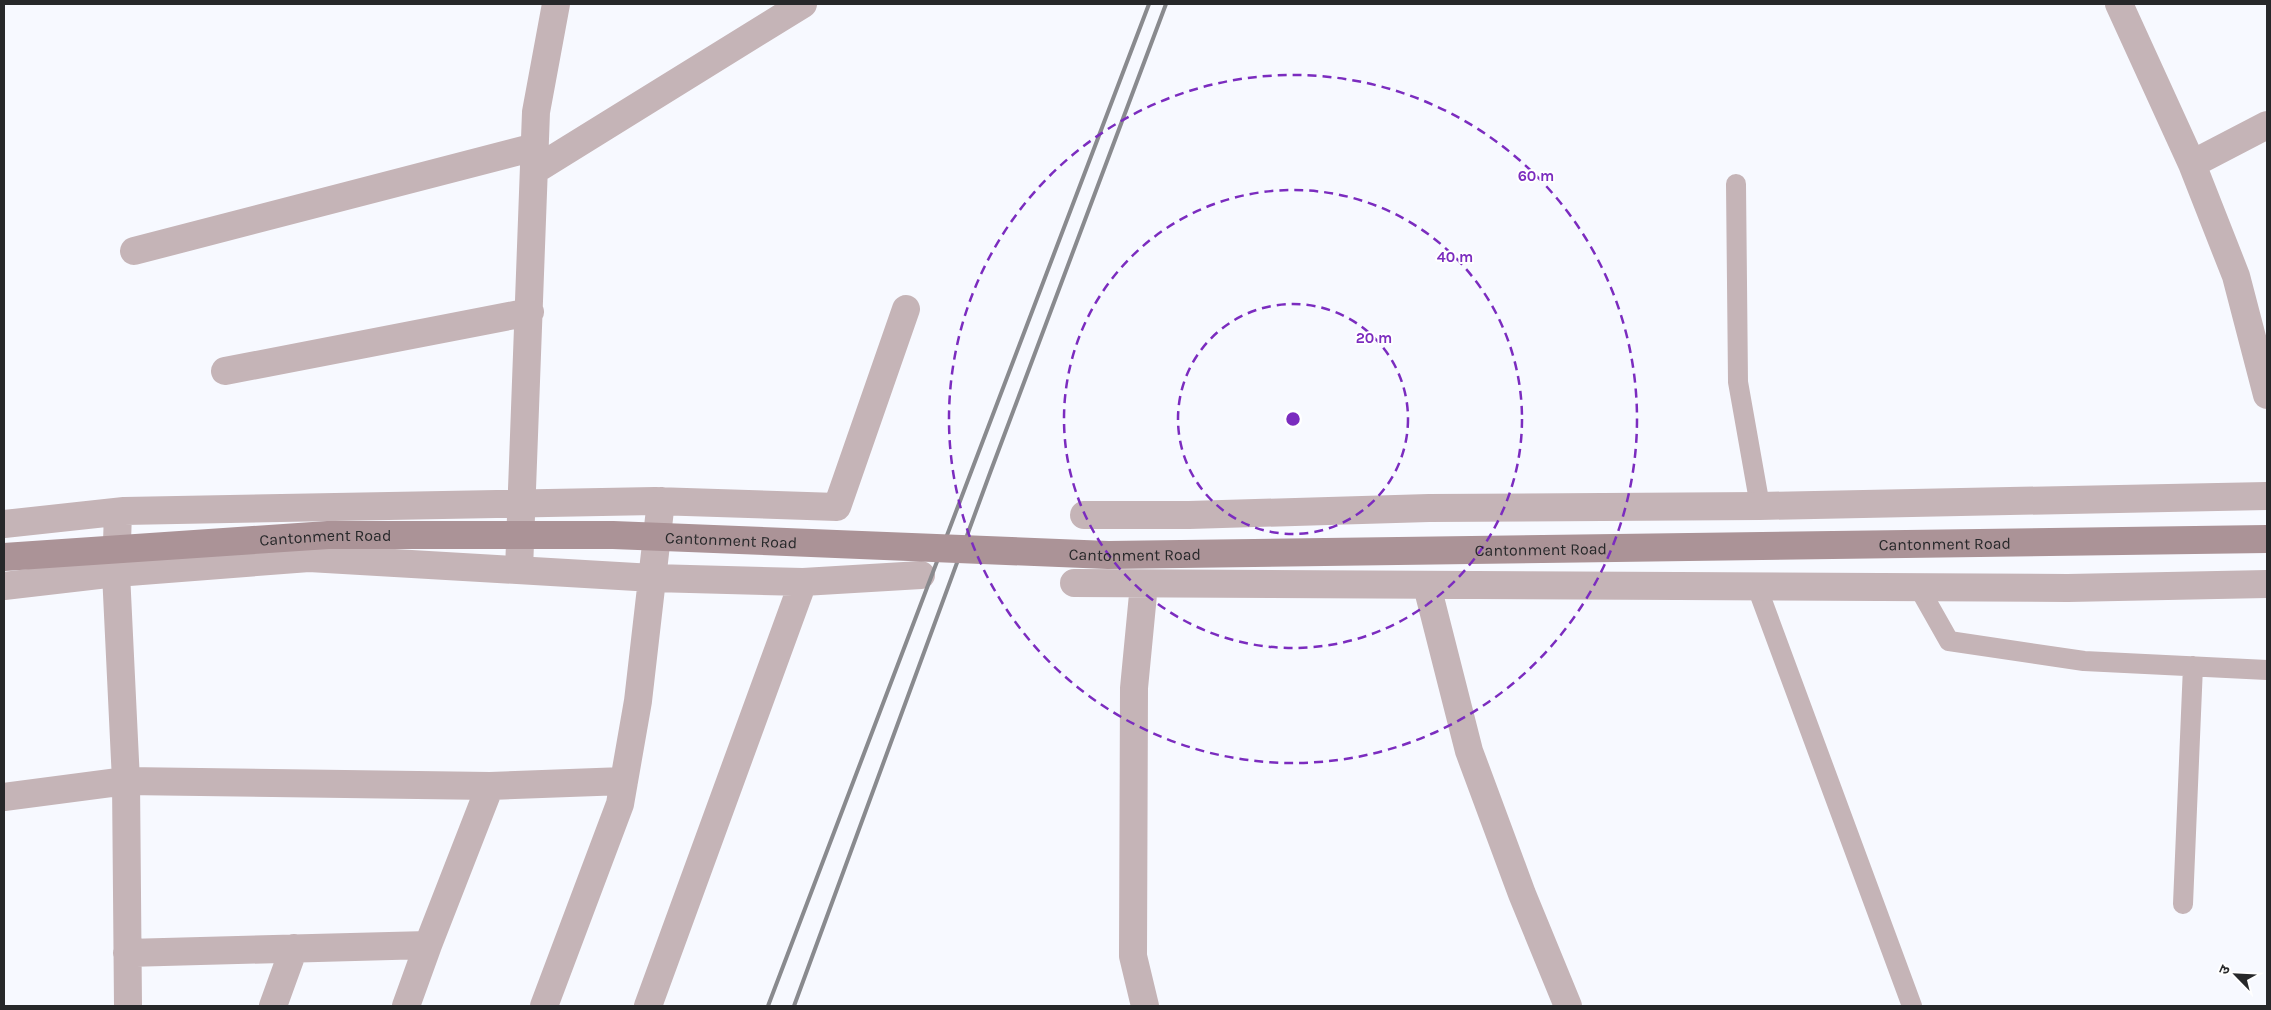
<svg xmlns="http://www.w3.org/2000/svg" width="2271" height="1010" viewBox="0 0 2271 1010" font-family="Karla,'Noto Sans Devanagari',sans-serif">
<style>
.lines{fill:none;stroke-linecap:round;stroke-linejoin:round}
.lane{stroke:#c5b4b7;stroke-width:20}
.street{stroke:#c5b4b7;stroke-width:28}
.rail{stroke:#898a8e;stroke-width:4}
.secondary-bridge{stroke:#ab9397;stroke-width:28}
.ring{fill:none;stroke:#7b2cbf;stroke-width:2.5;stroke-dasharray:9 6}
.labels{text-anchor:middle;stroke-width:4;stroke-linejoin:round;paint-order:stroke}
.street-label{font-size:16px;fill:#27282a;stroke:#fff}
.centre{fill:#7b2cbf;stroke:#fff;stroke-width:2.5}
.ring-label{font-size:15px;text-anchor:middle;font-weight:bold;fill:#7b2cbf;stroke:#fff;stroke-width:4;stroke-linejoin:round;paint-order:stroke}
</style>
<rect width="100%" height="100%" fill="#f7f9ff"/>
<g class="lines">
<!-- lane -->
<path class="lane" d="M1736 184 1738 382 1760 506
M1757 587 1912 1006
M1919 588 1949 641 2084 661 2267 670
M2183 904 2193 666"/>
<!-- street -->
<path class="street" d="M2119 4 2192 164 2236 276 2267 395
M2192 164 2267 125
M535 170 803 4
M134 251 535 147
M225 371 530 312
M118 512 116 573 126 781 128 1006
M1084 515H1189L1429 508 1760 506 2267 496
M4 524 124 511 655 501 837 507 906 309
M519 570 536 112 556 4
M1074 583 2068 588 2267 584
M1144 584 1134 688 1133 956 1145 1006
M4 586 116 573 309 558 653 578 803 582 921 575
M1427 586 1469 751 1522 894 1568 1006
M4 797 126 781 490 786 624 781
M127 953 428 945
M273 1006 294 948
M406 1006 428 945 490 786
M544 1006 620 804 638 701 661 501
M648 1006 803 582"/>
<!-- rail -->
<path class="rail" d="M768 1006 1149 4
M794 1006 990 473 1166 4"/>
<!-- secondary-bridge -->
<path class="secondary-bridge" id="s1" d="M4 557 328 535H613L1108 555 2267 539"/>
</g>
<!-- distance rings -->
<g class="ring">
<circle cx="1293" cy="419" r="115"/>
<circle cx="1293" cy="419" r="229"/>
<circle cx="1293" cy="419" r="344"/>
</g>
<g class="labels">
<!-- street labels -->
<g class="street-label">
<text dy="6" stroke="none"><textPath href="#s1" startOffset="322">Cantonment Road</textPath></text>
<text dy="6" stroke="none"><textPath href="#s1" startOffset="728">Cantonment Road</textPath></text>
<text dy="6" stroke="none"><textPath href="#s1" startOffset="1942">Cantonment Road</textPath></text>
<text dy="6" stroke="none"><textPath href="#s1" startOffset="1538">Cantonment Road</textPath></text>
<text dy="6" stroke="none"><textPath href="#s1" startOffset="1132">Cantonment Road</textPath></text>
</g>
</g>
<circle cx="1293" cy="419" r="8" class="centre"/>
<g class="ring-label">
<text x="1536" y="181">60 m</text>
<text x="1455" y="262">40 m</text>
<text x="1374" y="343">20 m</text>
</g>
<!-- border -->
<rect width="2271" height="1010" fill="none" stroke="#27282a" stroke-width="10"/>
<!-- north arrow -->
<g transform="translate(2236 975) rotate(294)" stroke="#ffffff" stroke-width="4" paint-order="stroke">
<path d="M0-4L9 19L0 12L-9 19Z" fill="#27282a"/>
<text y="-8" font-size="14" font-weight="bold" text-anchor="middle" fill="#27282a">उ</text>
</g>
</svg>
